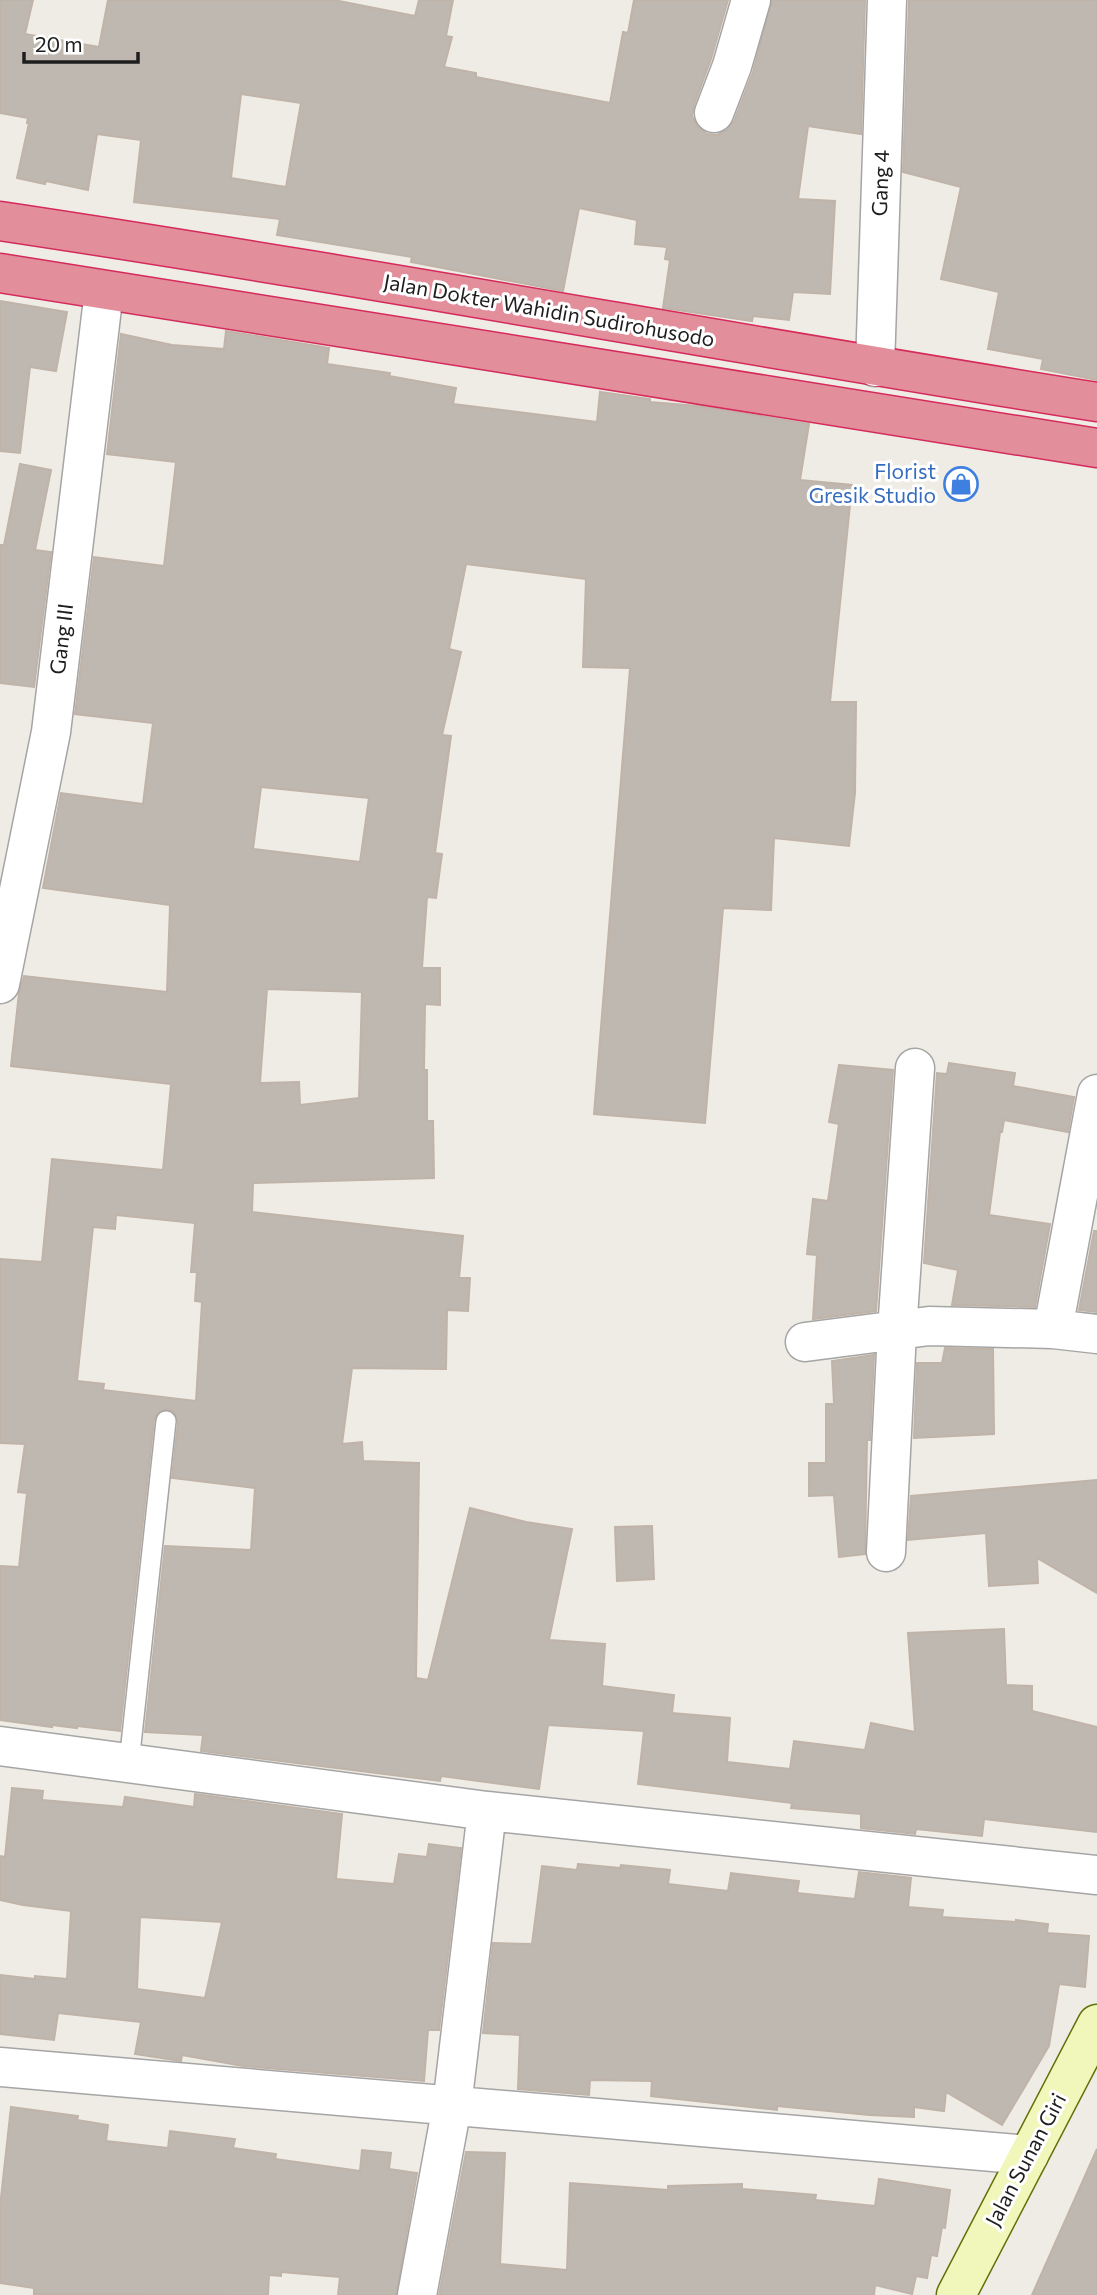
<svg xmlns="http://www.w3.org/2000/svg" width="1097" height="2295" viewBox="0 0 1097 2295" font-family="Commissioner,sans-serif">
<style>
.building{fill:#bfb8b1;stroke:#c0b3a8;stroke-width:2;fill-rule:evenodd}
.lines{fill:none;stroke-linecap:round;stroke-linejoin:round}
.lane-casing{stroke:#a5a5a5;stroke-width:22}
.street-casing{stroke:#a5a5a5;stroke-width:41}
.secondary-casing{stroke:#617109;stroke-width:41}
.highway-casing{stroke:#d42b5c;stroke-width:41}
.lane{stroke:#fff;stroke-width:19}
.street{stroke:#fff;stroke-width:38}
.secondary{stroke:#f1f7ba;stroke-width:38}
.highway{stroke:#e38f9b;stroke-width:38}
.labels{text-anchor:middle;stroke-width:6;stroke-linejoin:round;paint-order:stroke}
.street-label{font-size:21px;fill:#1e1e1e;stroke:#fff}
.shop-label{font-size:21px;fill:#366cbe;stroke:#fff;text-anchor:end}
</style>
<rect width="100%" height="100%" fill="#efece5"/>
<!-- building -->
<path class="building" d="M0 0H33L25 34 99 47 108 0H334L415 16 419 0H453L446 36 452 37 444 67 476 73V77L610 103 623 32 628 33 634 0H728L711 59 694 105 692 116 698 127 707 134 717 135 727 130 734 121 753 72 772 0H865L861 134 808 126 798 199 835 201 830 294 793 292 789 320 753 316 752 321 663 308 670 260 665 259 667 247 635 244 637 220 579 208 563 291 411 262 412 257 277 235 280 219 134 202 141 140 97 134 88 190 46 181 45 184 17 178 29 123H27L28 118 0 113ZM241 94 301 103 286 187 231 178Z
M909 0H1097V380L1041 369 1043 359 988 349 999 292 941 279 961 187 903 172Z
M0 301 67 312 56 371 30 367 20 453 0 451Z
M226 331 329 348 327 364 390 373 389 376 456 388 453 404 597 422 600 392 650 399V402L698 406 809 424 800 480 852 485 830 702H856L855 793 849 846 774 838 771 910 723 908 705 1123 594 1114 630 668 583 667 586 579 466 564 449 649 461 652 442 735 451 736 435 853 442 854 436 898 427 897 422 968H440V1005L425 1004 424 1070H427V1121H433L434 1178 253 1183 252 1212 463 1236 459 1278H470L468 1311 447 1310 446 1369 352 1368 342 1444 362 1442 363 1461 419 1463 416 1678 428 1680 470 1508 526 1522 572 1529 549 1640 605 1644 602 1686 674 1695 672 1713 730 1718 727 1762 790 1769 794 1741 865 1750 871 1723 915 1732 908 1633 1004 1629 1006 1685 1032 1686V1711L1097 1727V1832L984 1819 982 1836 916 1829 915 1834 861 1828V1814L791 1808 792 1803 638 1784 644 1731 548 1725 539 1789 441 1776 440 1781 201 1751 203 1735 145 1732 165 1546 251 1550 255 1488 172 1478 178 1422 174 1412 167 1409 157 1413 154 1420 120 1731 77 1726V1728L52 1725V1727L0 1720V1566L19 1567 27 1493 18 1492 25 1444 0 1443V1259L42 1262 52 1159 163 1170 171 1084 11 1066 19 993 24 976 167 992 170 905 43 888 61 793 143 804 153 723 75 714 94 557 164 566 176 462 107 454 121 334 172 345 224 349ZM261 787 369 798 360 862 253 849ZM267 989 362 992 359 1098 300 1105 299 1082 260 1083ZM116 1215 195 1223 191 1272H197L195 1301 202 1302 196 1401 103 1390 104 1384 77 1381 93 1227 115 1229Z
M20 464 51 470 35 550 51 552 34 687 0 683V545H4Z
M949 1063 1015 1073 1013 1086 1074 1097 1068 1132 1004 1120 1002 1132H1000L989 1215 1050 1224 1035 1307 952 1305 958 1270 924 1263 937 1073 947 1074Z
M839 1065 893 1070 876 1311 813 1319 817 1255 807 1254 813 1199 828 1201 839 1124 829 1122Z
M1094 1231H1097V1312L1079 1310Z
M945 1348 993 1349 994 1434 914 1438 917 1363H942Z
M874 1355 870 1440H867L865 1554 839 1557 834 1495 809 1496V1463H826V1404H834L832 1361Z
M1097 1480V1593L1037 1558 1038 1583 989 1586 986 1533 908 1540 911 1496Z
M652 1526 654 1579 617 1581 615 1527Z
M12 1788 43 1791 42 1800 123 1807 125 1797 194 1807 195 1794 342 1814 336 1879 394 1884 399 1854 427 1857 429 1844 461 1848 439 2030H428L424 2081 243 2066 182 2055 181 2061 135 2054 141 2022 58 2013 54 2040 0 2034V1975L35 1979V1976L67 1979 71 1911 23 1905 0 1900V1856L5 1857ZM140 1917 222 1922 205 1998 137 1989Z
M578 1864 620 1868 621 1865 670 1870 668 1884 728 1891 731 1873 799 1881 797 1893 855 1899 859 1872 911 1878 908 1907 943 1910 942 1917 1016 1922V1920L1048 1924 1047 1933 1089 1936 1085 1987 1059 1984 1049 2046 1002 2125 946 2092 944 2111 914 2107V2117L869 2115 777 2106V2110L651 2096 652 2081 590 2080 589 2095 518 2089 520 2035 483 2033 493 1943 532 1944 542 1866 577 1870Z
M11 2107 78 2116 77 2120 108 2125 106 2141 168 2148 170 2131 235 2139 233 2148 276 2154 275 2159 360 2171 362 2150 391 2153 389 2169 417 2173 396 2295H338L340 2277 281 2272V2276L269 2275 268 2295 34 2294V2288L0 2283V2207Z
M1097 2149V2295H1032Z
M466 2152 505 2153 500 2264 567 2270 570 2183 668 2190V2186L742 2184V2189L816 2195 815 2200 875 2206 879 2179 950 2190 945 2228 942 2227 937 2256 931 2255 927 2278 916 2276 912 2294 875 2285 874 2295H439Z"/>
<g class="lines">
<!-- lane casing -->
<g class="lane-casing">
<path id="lane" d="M129 1763 166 1421"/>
</g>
<!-- street casing -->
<g class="street-casing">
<path id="street" d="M714 113 732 66 751 0
M875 367 887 0
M0 984 51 732 104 291
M1053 1329 1097 1094
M805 1342 929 1326 1053 1329 1097 1334
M886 1552 897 1331 915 1068
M0 1746 487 1811 1097 1875
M0 2067 1029 2155
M417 2295 452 2106 487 1811"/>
</g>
<!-- secondary casing -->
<g class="secondary-casing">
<path id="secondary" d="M956 2295 1097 2024"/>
</g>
<!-- highway casing -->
<g class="highway-casing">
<path id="highway" d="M0 221C367 276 731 344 1097 402
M0 273 1097 448"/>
</g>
<!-- lane -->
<use href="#lane" class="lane"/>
<!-- street -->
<use href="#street" class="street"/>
<!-- secondary -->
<use href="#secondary" class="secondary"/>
<!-- highway -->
<use href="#highway" class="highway"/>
</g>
<!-- icons -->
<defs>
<g id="shop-ring" transform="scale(1.75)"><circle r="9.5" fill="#fff" stroke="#3f7fe0" stroke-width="1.5"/><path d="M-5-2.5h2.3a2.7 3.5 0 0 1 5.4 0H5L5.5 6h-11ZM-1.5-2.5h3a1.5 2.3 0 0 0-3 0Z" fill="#3f7fe0"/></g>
</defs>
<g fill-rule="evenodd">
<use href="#shop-ring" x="961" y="484"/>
</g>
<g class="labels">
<!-- street labels -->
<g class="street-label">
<text transform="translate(881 183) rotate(-88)" y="7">Gang 4</text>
<text transform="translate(549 311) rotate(10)" y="7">Jalan Dokter Wahidin Sudirohusodo</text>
<text transform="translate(62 639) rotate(-83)" y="7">Gang III</text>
<text transform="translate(1026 2160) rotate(-62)" y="7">Jalan Sunan Giri</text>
</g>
<!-- shop labels -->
<g class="shop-label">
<text x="936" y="479">Florist<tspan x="936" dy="24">Gresik Studio</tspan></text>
</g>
</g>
<!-- scale -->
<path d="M24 52v10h114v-10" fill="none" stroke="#1e1e1e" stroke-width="3.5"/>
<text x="35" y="52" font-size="21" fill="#1e1e1e" stroke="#ffffff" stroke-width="5" paint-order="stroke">20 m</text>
</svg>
